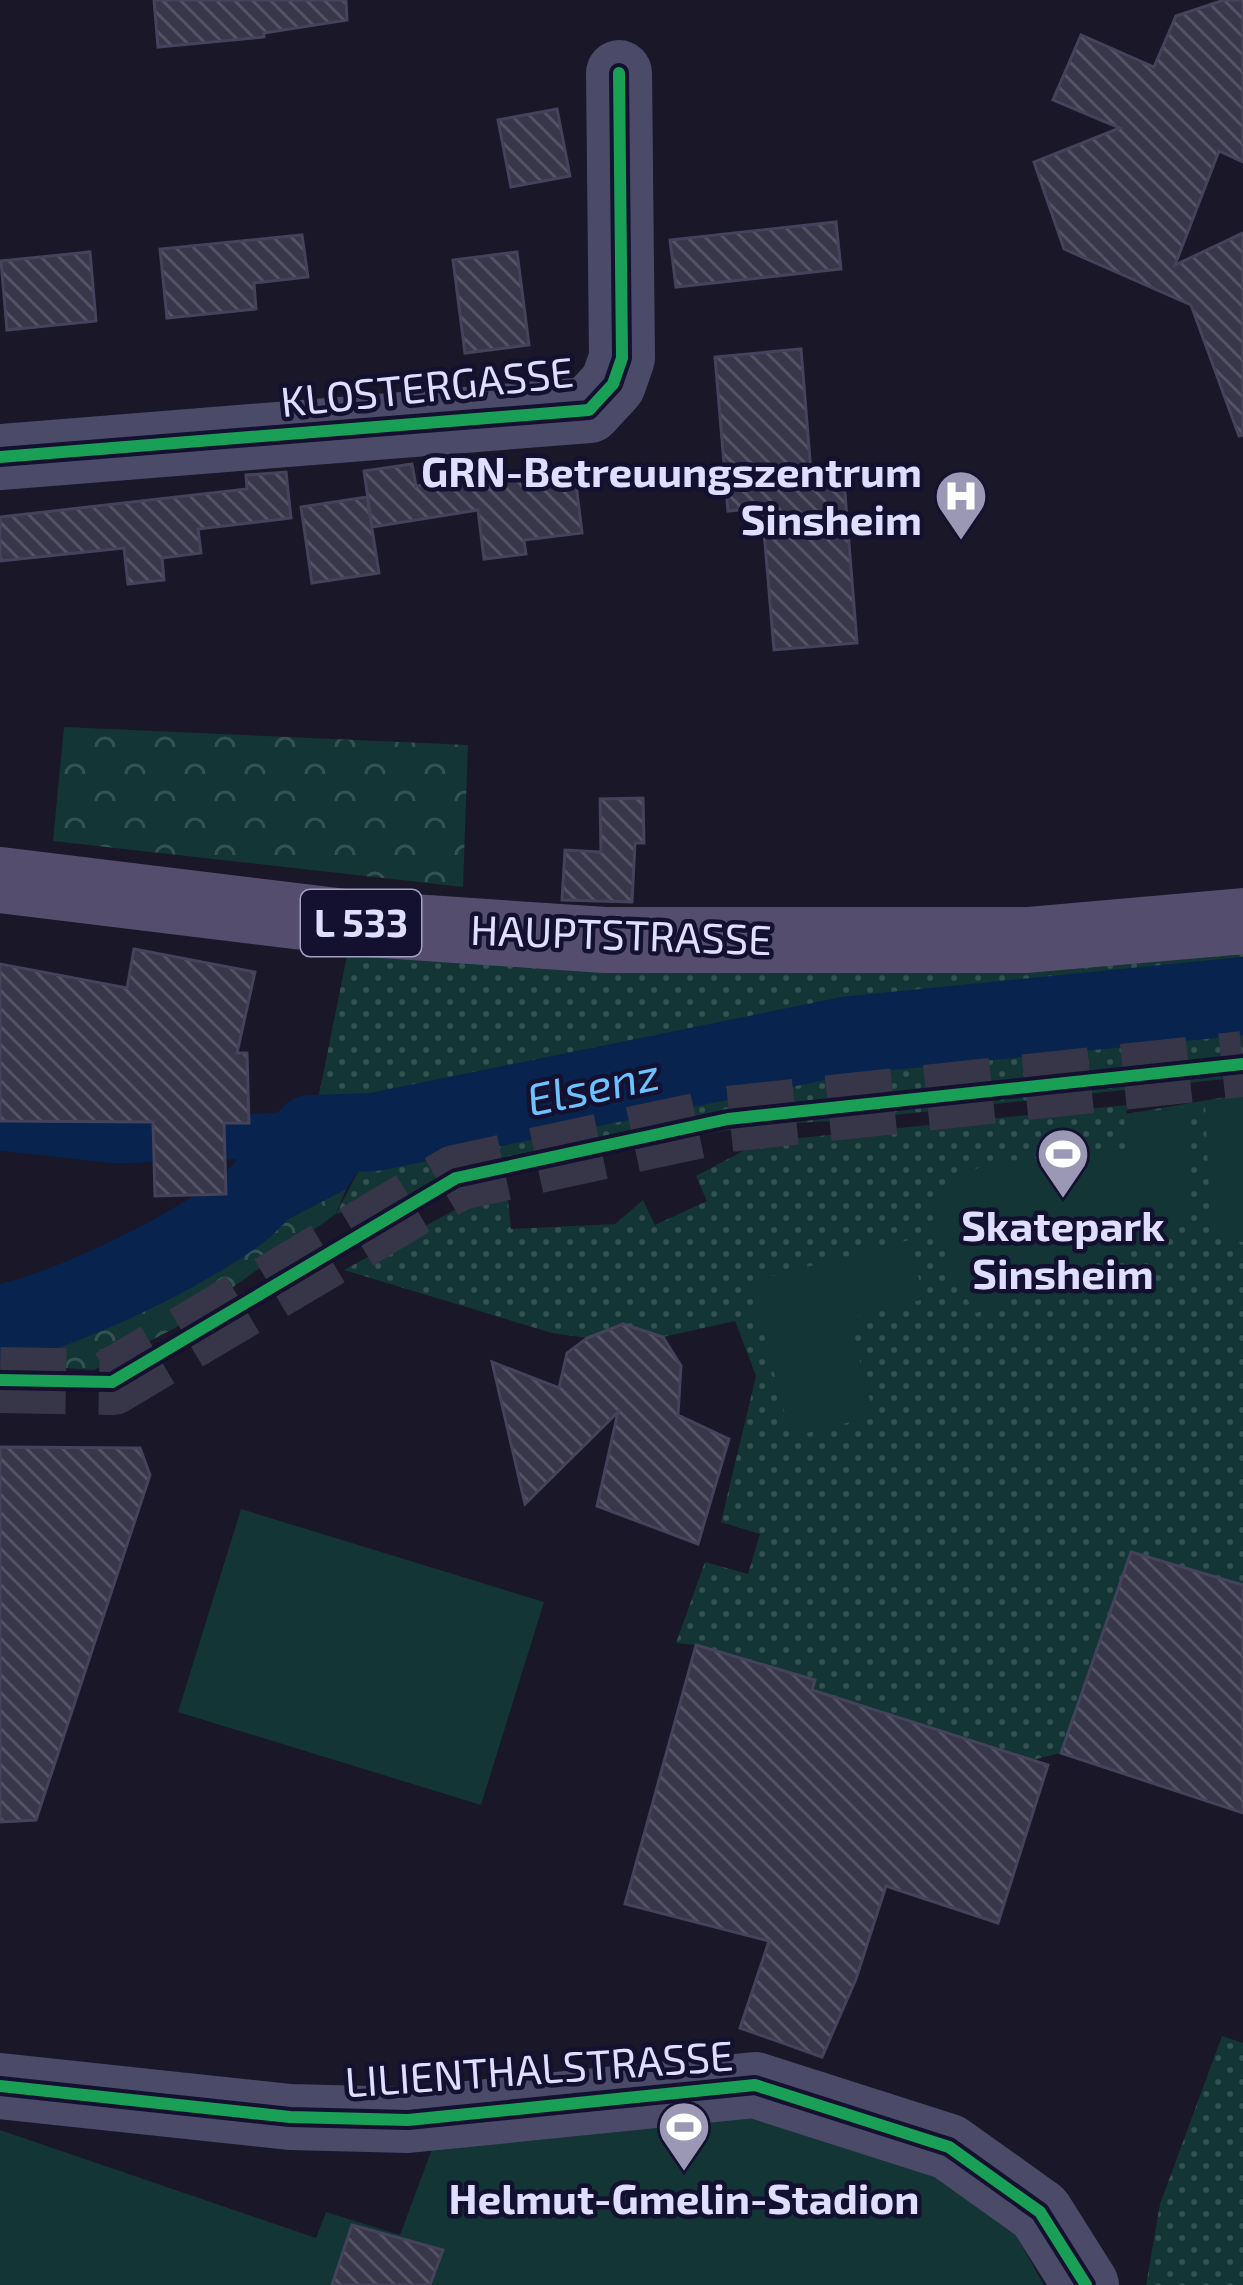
<svg xmlns="http://www.w3.org/2000/svg" width="1243" height="2285" viewBox="0 0 1243 2285" font-family="'Exo 2',sans-serif">
<style>
.grass{fill:url(#grass-dots)}
.forest{fill:url(#forest-crowns)}
.garden{fill:#133535}
.water{fill:#08244e}
.lines{fill:none;stroke-linecap:round;stroke-linejoin:round}
.canal{stroke:#08244e;stroke-width:45}
.river{stroke:#08244e;stroke-width:78}
.building{fill:url(#building-back-hatch);stroke:#45425b;stroke-width:3}
.minor-tunnel{stroke:#373548;stroke-width:66;stroke-dasharray:66 33;stroke-linecap:butt}
.minor{stroke:#4b4b69;stroke-width:66}
.major{stroke:#554d6d;stroke-width:66}
.cycleway-casing{stroke:#14102f;stroke-width:20}
.cycleway{stroke:#1a9f57;stroke-width:12}
.labels{text-anchor:middle;stroke-width:9;stroke-linejoin:round;paint-order:stroke}
.shield{fill:#14102f;stroke:#a3a0c1;stroke-width:3}
.shield-label{font-size:39px;font-weight:bold;fill:#e0deff}
.street-label{font-size:42px;fill:#e0deff;stroke:#14102f}
.poi-label{font-size:42px;font-weight:bold;fill:#e0deff;stroke:#14102f}
.water-label{font-size:45px;font-style:italic;fill:#6cc2ff;stroke:#14102f}
</style>
<defs>
<pattern id="grass-dots" width="8" height="8" patternUnits="userSpaceOnUse" patternTransform="scale(3)"><rect width="8" height="8" fill="#133535"/><path d="M2 2h.1M6 6h.1" fill="none" stroke="#355253" stroke-width="1.8" stroke-linecap="round"/></pattern>
<pattern id="forest-crowns" width="20" height="18" patternUnits="userSpaceOnUse" patternTransform="scale(3)"><rect width="20" height="18" fill="#133535"/><path d="M2 6a3 3 0 1 1 6 0M12 15a3 3 0 1 1 6 0" fill="none" stroke="#355253"/></pattern>
<pattern id="building-back-hatch" width="6" height="6" patternUnits="userSpaceOnUse" patternTransform="scale(3)"><rect width="6" height="6" fill="#383649"/><path d="M-1 5l2 2M0 0l6 6M5-1l2 2" fill="none" stroke="#545364"/></pattern>
</defs>
<rect width="100%" height="100%" fill="#191728"/>
<!-- grass -->
<path class="grass" d="M351 936 1243 948V1077L850 1120 761 1125 662 1141 471 1180 336 1214 381 1128 311 1134Z
M1243 1094V1585L1131 1552 1061 1753 1032 1760 811 1693 814 1680 696 1645 676 1643 705 1562 748 1574 760 1534 721 1522 756 1376 735 1321 663 1337 623 1324 587 1338 552 1333 344 1270 471 1201H508L511 1229 615 1224 643 1200 655 1225 707 1201 696 1176 760 1142 1127 1105 1126 1114Z
M1222 2036 1243 2043V2285H1146L1160 2204Z"/>
<!-- forest -->
<path class="forest" d="M64 727 468 745 463 887 53 841Z
M346 1189 336 1214 175 1328 94 1370 0 1364V1324L27 1318 132 1274 267 1230Z"/>
<!-- garden -->
<path class="garden" d="M1243 1095V1242L1211 1238 1205 1101Z
M1187 1107 1188 1223 976 1313 952 1276 933 1213 945 1186 987 1163 1126 1151 1124 1114Z
M909 1240 924 1299 849 1319 874 1416 791 1437 750 1282Z
M241 1509 544 1602 481 1805 178 1712Z
M718 2103 994 2196 1044 2285H0V2130L316 2238 326 2212 400 2235 432 2149Z"/>
<!-- water -->
<path class="water" d="M374 1132 369 1156 346 1189 267 1230 132 1274 238 1214 311 1134Z"/>
<g class="lines">
<!-- canal -->
<path class="canal" d="M0 1128 116 1141 311 1134"/>
<!-- river -->
<path class="river" d="M0 1324C67 1310 179 1255 235 1215 263 1195 286 1159 311 1134L374 1132 851 1035 1243 996"/>
</g>
<!-- building -->
<path class="building" d="M154 0H346L347 20 264 33V37L158 47Z
M1224 0H1243V162L1219 151 1175 265 1243 233V435L1239 436 1191 305 1064 249 1034 162 1120 128 1053 100 1081 35 1154 67 1176 16Z
M557 109 570 176 511 187 498 120Z
M836 222 841 269 676 287 670 240Z
M302 235 308 277 254 283 256 309 167 318 160 249Z
M90 252 96 321 7 330 1 261Z
M517 252 529 345 465 353 453 260Z
M801 349 812 484 844 481 857 643 774 650 762 508 728 511 715 357Z
M412 464 416 486 574 467 582 533 524 540 526 554 484 559 478 510 372 527 364 471Z
M286 472 291 518 198 529 201 553 162 558 164 580 128 584 124 548 0 561V517L247 489 246 475Z
M367 497 379 573 312 583 301 507Z
M643 798 644 843H635L632 902 562 900 565 850 601 852 600 799Z
M134 949 255 972 237 1053H247L249 1123H224L226 1194 155 1196 153 1122 0 1121V964L127 988Z
M623 1324 663 1337 681 1366 678 1415 729 1439 698 1544 597 1506 618 1412 525 1504 492 1362 559 1388 567 1353 587 1338Z
M0 1447 140 1448 150 1475 36 1820 0 1822Z
M1131 1552 1243 1585V1813L1061 1753Z
M696 1645 815 1680 812 1690 1048 1765 998 1923 886 1886 856 1979 822 2057 740 2028 769 1941 625 1904Z
M352 2225 443 2250 430 2285H332Z"/>
<g class="lines">
<!-- minor-tunnel -->
<path class="minor-tunnel" d="M0 1380 112 1382 456 1178 728 1119 1243 1064"/>
<!-- minor -->
<path class="minor" d="M0 457 589 410 613 384 622 358 619 73
M0 2086 290 2117 408 2120 755 2085 949 2147 1040 2212 1086 2285"/>
<!-- major -->
<path class="major" d="M0 880 353 923 605 940H1027L1243 921"/>
<!-- cycleway casing -->
<g class="cycleway-casing">
<path id="cycleway" d="M0 457 589 410 613 384 622 358 619 73
M0 1380 112 1382 456 1178 728 1119 1243 1064
M0 2086 290 2117 408 2120 755 2085 949 2147 1040 2212 1086 2285"/>
</g>
<!-- cycleway -->
<use href="#cycleway" class="cycleway"/>
</g>
<!-- icons -->
<defs>
<g id="hospital-pin" transform="scale(2.7)"><path d="M0 17L-7.5 6A9.5 9.5 0 1 1 7.5 6Z" fill="#9a98b4" stroke="#14102f"/><path d="M-5-5h3v3.5h4V-5h3V5h-3V1.5h-4V5h-3Z" fill="#fff"/></g>
<g id="stadium-pin" transform="scale(2.7)"><path d="M0 17L-7.5 6A9.5 9.5 0 1 1 7.5 6Z" fill="#9a98b4" stroke="#14102f"/><path d="M0-5a6.5 5 0 1 0 0 10a6.5 5 0 1 0 0-10ZM-3.5-1.8h7v3.6h-7Z" fill="#fff"/></g>
</defs>
<g fill-rule="evenodd">
<use href="#hospital-pin" x="961" y="496"/>
<use href="#stadium-pin" x="1063" y="1154"/>
<use href="#stadium-pin" x="684" y="2127"/>
</g>
<g class="labels">
<!-- shield labels -->
<rect class="shield" x="301" y="890" width="120" height="66" rx="9"/>
<g class="shield-label">
<text x="361" y="937">L 533</text>
</g>
<!-- street labels -->
<g class="street-label">
<text transform="translate(427 387) rotate(-6)" y="15">KLOSTERGASSE</text>
<text transform="translate(621 935) rotate(2)" y="15">HAUPTSTRASSE</text>
<text transform="translate(539 2069) rotate(-4)" y="15">LILIENTHALSTRASSE</text>
</g>
<!-- poi labels -->
<g class="poi-label">
<text x="922" y="487" text-anchor="end">GRN-Betreuungszentrum<tspan x="922" dy="48">Sinsheim</tspan></text>
<text x="1063" y="1241">Skatepark<tspan x="1063" dy="48">Sinsheim</tspan></text>
<text x="684" y="2214">Helmut-Gmelin-Stadion</text>
</g>
<!-- water labels -->
<g class="water-label">
<text transform="translate(593 1087) rotate(-12)" y="16">Elsenz</text>
</g>
</g>
</svg>
